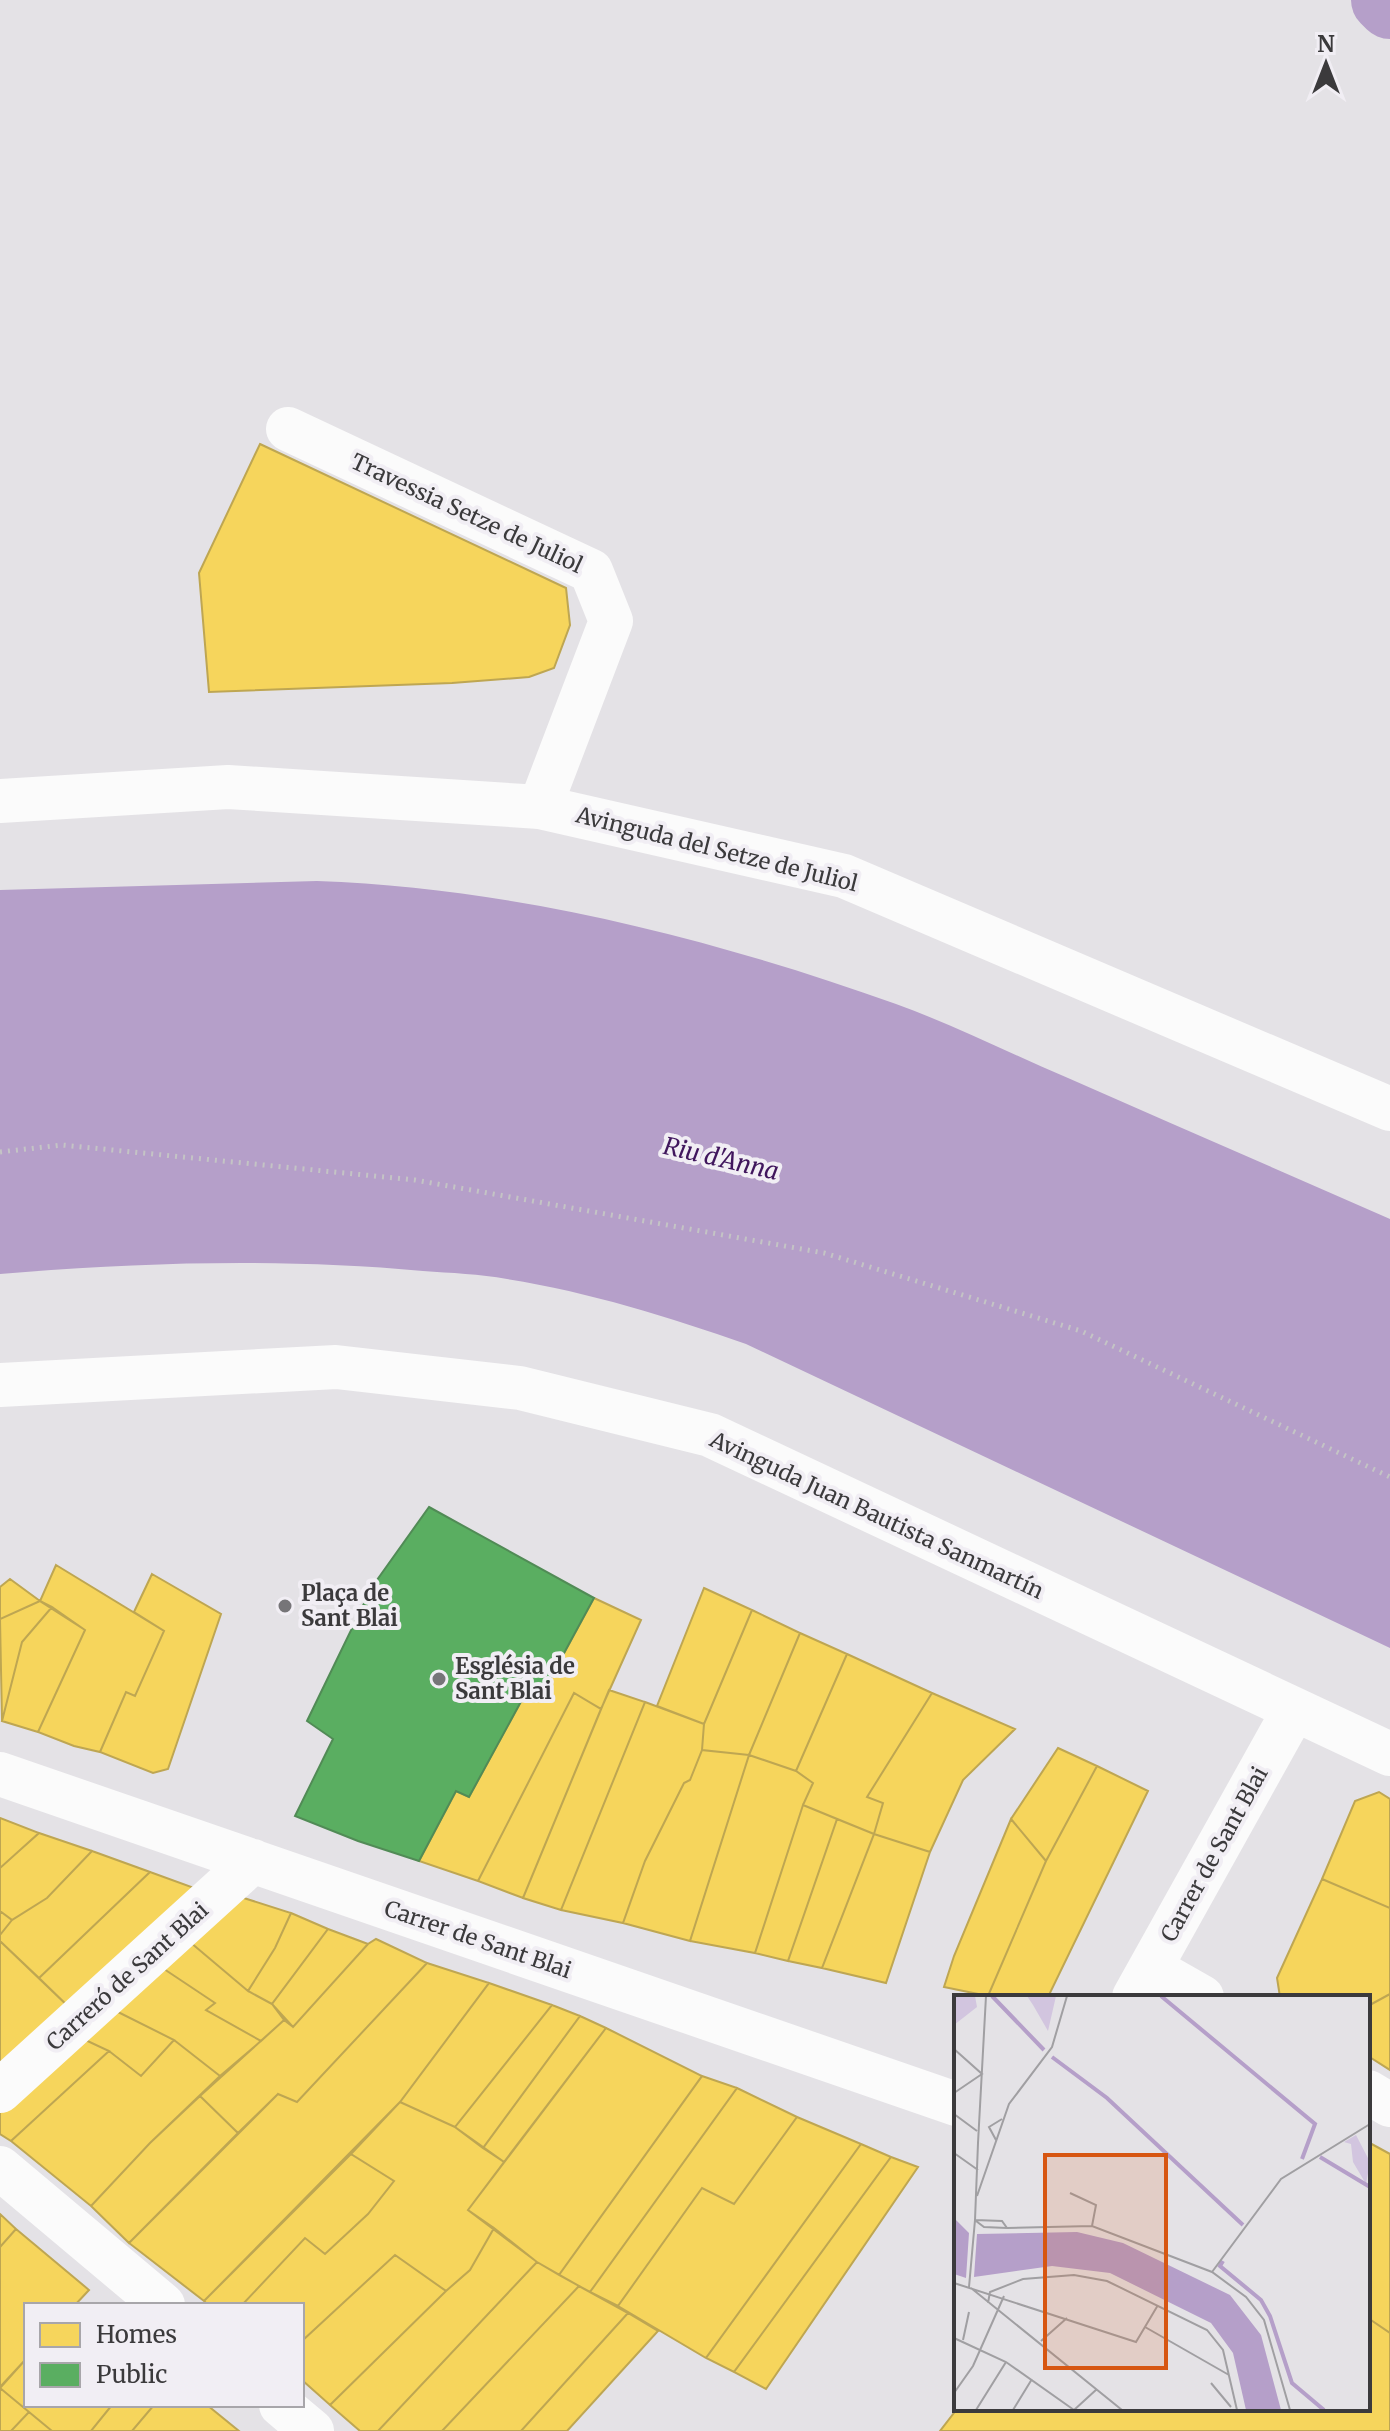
<svg xmlns="http://www.w3.org/2000/svg" width="1390" height="2431" viewBox="0 0 1390 2431" font-family="Merriweather,serif">
<style>
.water{fill:#b59fc9}
.homes{fill:#f6d55c;stroke:#bea652;stroke-width:2}
.public{fill:#5aae61;stroke:#518b56;stroke-width:2}
.lines{fill:none;stroke-linecap:round;stroke-linejoin:round}
.canal{stroke:#b59fc9;stroke-width:66}
.path{stroke:#c4c4c5;stroke-width:5;stroke-dasharray:2 6;stroke-linecap:butt}
.street{stroke:#fbfbfb;stroke-width:44}
.secondary{stroke:#fbfbfb;stroke-width:44}
.poi-dot{fill:#767578;stroke:#f1eef4;stroke-width:3}
.labels{text-anchor:middle;stroke-width:8;stroke-linejoin:round;paint-order:stroke}
.street-label{font-size:22px;fill:#3b3a3c;stroke:#f1eef4}
.poi-label{font-size:22px;font-weight:bold;fill:#3b3a3c;stroke:#f1eef4;text-anchor:start}
.water-label{font-size:24px;font-style:italic;fill:#40165d;stroke:#f1eef4}
.inset-river{fill:none;stroke:#b59fc9;stroke-width:4}
.inset-road{fill:none;stroke:#a09fa2;stroke-width:2}
.view{fill:#d75611;fill-opacity:0.15;stroke:#d75611;stroke-width:4}
.inset-edge{fill:none;stroke:#3b3a3c;stroke-width:4}
</style>
<rect width="100%" height="100%" fill="#e4e2e6"/>
<!-- water -->
<path class="water" d="M317 881C513 888 711 938 896 1004 954 1025 1011 1054 1068 1078 1175 1125 1283 1172 1390 1219V1648L746 1344C669 1317 589 1292 507 1279 480 1274 451 1273 423 1271 283 1258 140 1262 0 1274V890Z"/>
<!-- homes -->
<path class="homes" d="M260 444 566 588 570 625 554 668 529 677 452 683 209 692 199 573Z
M56 1565 164 1631 135 1696 126 1692 100 1752 74 1746 38 1732 85 1630 40 1601Z
M152 1574 221 1614 168 1769 153 1773 100 1752 126 1692 135 1696 164 1631 134 1612Z
M10 1579 40 1601 0 1619V1587Z
M704 1588 752 1610 704 1724 657 1706Z
M594 1598 641 1620 601 1709 574 1693 478 1881 419 1861 456 1791 469 1797 530 1685 545 1688Z
M40 1601 52 1607 22 1642 2 1721 0 1619Z
M52 1607 85 1630 38 1732 2 1721 22 1642Z
M752 1610 800 1633 749 1755 702 1750 704 1724Z
M800 1633 847 1654 796 1771 749 1755Z
M847 1654 932 1693 867 1797 883 1803 874 1834 803 1805 813 1783 796 1771Z
M609 1690 645 1702 561 1910 523 1898Z
M574 1693 601 1709 523 1898 478 1881Z
M932 1693 1015 1729 963 1780 930 1852 874 1834 883 1803 867 1797Z
M645 1702 704 1724 702 1750 690 1780 684 1783 645 1861 623 1923 561 1910Z
M1058 1748 1097 1766 1046 1861 1011 1819Z
M702 1750 749 1755 690 1941 623 1923 645 1861 684 1783 690 1780Z
M749 1755 796 1771 813 1783 803 1805 755 1953 690 1941Z
M1097 1766 1148 1791 1048 1997 988 1996 1046 1861Z
M1379 1792 1390 1799V1908L1322 1879 1355 1801Z
M803 1805 837 1819 788 1961 755 1953Z
M0 1818 39 1833 0 1868Z
M837 1819 874 1834 822 1968 788 1961Z
M1011 1819 1046 1861 988 1996 944 1987 954 1956Z
M39 1833 92 1851 47 1898 12 1920 0 1911V1868Z
M874 1834 930 1852 886 1983 822 1968Z
M92 1851 150 1872 39 1978 0 1941V1935L12 1920 47 1898Z
M150 1872 208 1893 73 2011 39 1978Z
M1322 1879 1390 1908V1994L1368 2006V1997H1280L1277 1978Z
M231 1894 291 1913 275 1948 248 1991 184 1937Z
M0 1911 12 1920 0 1935Z
M291 1913 328 1929 272 2004 248 1991 275 1948Z
M328 1929 368 1944 293 2027 272 2004Z
M184 1937 248 1991 272 2004 284 2020 261 2041 206 2010 215 2003 155 1963Z
M376 1939 427 1963 297 2102 278 2094 238 2133 200 2096 284 2020 293 2027 368 1944Z
M0 1941 73 2011 0 2080Z
M155 1963 215 2003 206 2010 261 2041 220 2076 174 2040 108 2007Z
M427 1963 489 1983 400 2102 204 2301 129 2243 278 2094 297 2102Z
M489 1983 552 2005 455 2127 400 2102Z
M1390 1994V2070L1368 2056V2006Z
M552 2005 580 2016 483 2148 455 2127Z
M108 2007 174 2040 141 2076 109 2051 79 2037Z
M580 2016 606 2028 504 2162 483 2148Z
M606 2028 702 2076 559 2275 537 2262 468 2210Z
M79 2037 109 2051 11 2141 0 2134V2108Z
M174 2040 220 2076 150 2143 91 2206 11 2141 109 2051 141 2076Z
M702 2076 737 2088 590 2292 559 2275Z
M737 2088 797 2117 734 2204 702 2188 618 2306 590 2292Z
M200 2096 238 2133 129 2243 91 2206 150 2143Z
M400 2102 455 2127 504 2162 468 2210 494 2228 470 2270 446 2291 395 2255 302 2341V2305H242L305 2238 325 2254 368 2214 394 2181 351 2154Z
M797 2117 861 2144 706 2358 618 2306 702 2188 734 2204Z
M1368 2142 1390 2154V2333L1368 2318Z
M861 2144 891 2157 734 2372 706 2358Z
M351 2154 394 2181 368 2214 325 2254 305 2238 242 2305H208L204 2301Z
M891 2157 918 2167 766 2389 734 2372Z
M0 2214 16 2229 0 2247Z
M494 2228 537 2262 378 2431H360L330 2405 446 2291 470 2270Z
M16 2229 89 2290 75 2305H26V2359L0 2387V2247Z
M395 2255 446 2291 330 2405 302 2380V2341Z
M537 2262 579 2286 442 2431H378Z
M579 2286 628 2313 521 2431H442Z
M628 2313 658 2331 567 2431H521Z
M1368 2318 1390 2333V2431H940L957 2409H1368Z
M26 2359V2405H112L91 2431H52L0 2388Z
M0 2388 29 2412 11 2431H0Z
M112 2405H154L132 2431H91Z
M154 2405H207L239 2431H132Z
M29 2412 52 2431H11Z"/>
<!-- public -->
<path class="public" d="M429 1507 594 1598 545 1688 530 1685 469 1797 456 1791 419 1861 358 1841 295 1816 333 1739 307 1721 372 1587Z"/>
<g class="lines">
<!-- canal -->
<path class="canal" d="M1384 0 1390 6"/>
<!-- path -->
<path class="path" d="M0 1152 62 1145 415 1180 824 1253 1081 1331 1390 1477"/>
<!-- street -->
<path class="street" d="M288 429 591 571 611 621 540 807
M0 1385 336 1367 520 1388 710 1435 1390 1754
M0 1774 956 2104
M1151 1968 1202 1997
M1134 1997 1294 1710
M0 2091 253 1861
M1368 2092 1390 2105"/>
<!-- secondary -->
<path class="secondary" d="M0 801 228 787 540 807 844 876 1390 1109
M0 2168 163 2305
M281 2405 312 2431"/>
</g>
<!-- markers -->
<g class="poi-dot">
<circle cx="285" cy="1606" r="8"/>
<circle cx="439" cy="1679" r="8"/>
</g>
<g class="labels">
<!-- street labels -->
<g class="street-label">
<text transform="translate(467 513) rotate(25)" y="8">Travessia Setze de Juliol</text>
<text transform="translate(717 849) rotate(14)" y="8">Avinguda del Setze de Juliol</text>
<text transform="translate(877 1515) rotate(25)" y="8">Avinguda Juan Bautista Sanmartín</text>
<text transform="translate(1214 1854) rotate(-61)" y="8">Carrer de Sant Blai</text>
<text transform="translate(478 1939) rotate(19)" y="8">Carrer de Sant Blai</text>
<text transform="translate(127 1976) rotate(-42)" y="8">Carreró de Sant Blai</text>
</g>
<!-- poi labels -->
<g class="poi-label">
<text x="301" y="1601">Plaça de<tspan x="301" dy="25">Sant Blai</tspan></text>
<text x="455" y="1674">Església de<tspan x="455" dy="25">Sant Blai</tspan></text>
</g>
<!-- water labels -->
<g class="water-label">
<text transform="translate(721 1159) rotate(13)" y="8">Riu d'Anna</text>
</g>
</g>
<!-- overview -->
<g transform="translate(954 1995)">
<rect width="416" height="416" fill="#e4e2e6"/>
<path d="M0 1H21L23 12 0 30ZM73 1H102L94 36 79 10ZM402 140 416 167 412 189 399 167 397 149 390 147Z" fill="#d2c5df"/>
<path d="M0 223 15 238 12 283 0 279ZM123 237 169 248 276 300 307 340 327 415H292L279 358 257 328 156 278 98 271 20 282 23 239Z" fill="#b59fc9"/>
<path class="inset-river" d="M38 1 90 55M207 1 361 129 348 164M98 62 153 103 289 230M366 162 416 192M269 266 266 271 307 305 316 321 338 388 370 415"/>
<path class="inset-road" d="M0 54 28 79 0 98M0 119 23 136M42 145 35 132 48 124M24 148 32 1M0 158 24 175M116 198 142 210 138 231M23 201 55 109 98 52 113 1M21 225 48 226 53 233M21 225 24 148M22 226 30 232 53 233M53 233 138 231 258 277 292 302 310 325 336 415M258 277 327 184 416 129M0 288 182 347 204 310M15 292 21 225M17 293 168 415M34 308 36 297 69 284 120 280 153 286 253 335 269 355 283 415M191 332 275 380M0 343 52 367 120 415M9 345 15 317M87 346 113 323M257 388 277 412M0 398 19 371 50 301M22 415 52 367M59 415 78 384M120 415 143 394"/>
<path class="view" d="M91 160H212V373H91Z"/>
<rect width="416" height="416" class="inset-edge"/>
</g>
<!-- legend -->
<rect x="24" y="2303" width="280" height="104" fill="#f1eef4" stroke="#a8a6aa" stroke-width="2"/>
<rect x="40" y="2323" width="40" height="24" fill="#f6d55c" stroke="#a8a6aa" stroke-width="2"/>
<text x="96" y="2343" font-size="24" fill="#3b3a3c">Homes</text>
<rect x="40" y="2363" width="40" height="24" fill="#5aae61" stroke="#a8a6aa" stroke-width="2"/>
<text x="96" y="2383" font-size="24" fill="#3b3a3c">Public</text>
<!-- north arrow -->
<g transform="translate(1326 64)" stroke="#f1eef4" stroke-width="6" paint-order="stroke">
<path d="M0-6L14 30L0 20L-14 30Z" fill="#3b3a3c"/>
<text y="-12" font-size="22" font-weight="bold" text-anchor="middle" fill="#3b3a3c">N</text>
</g>
</svg>
